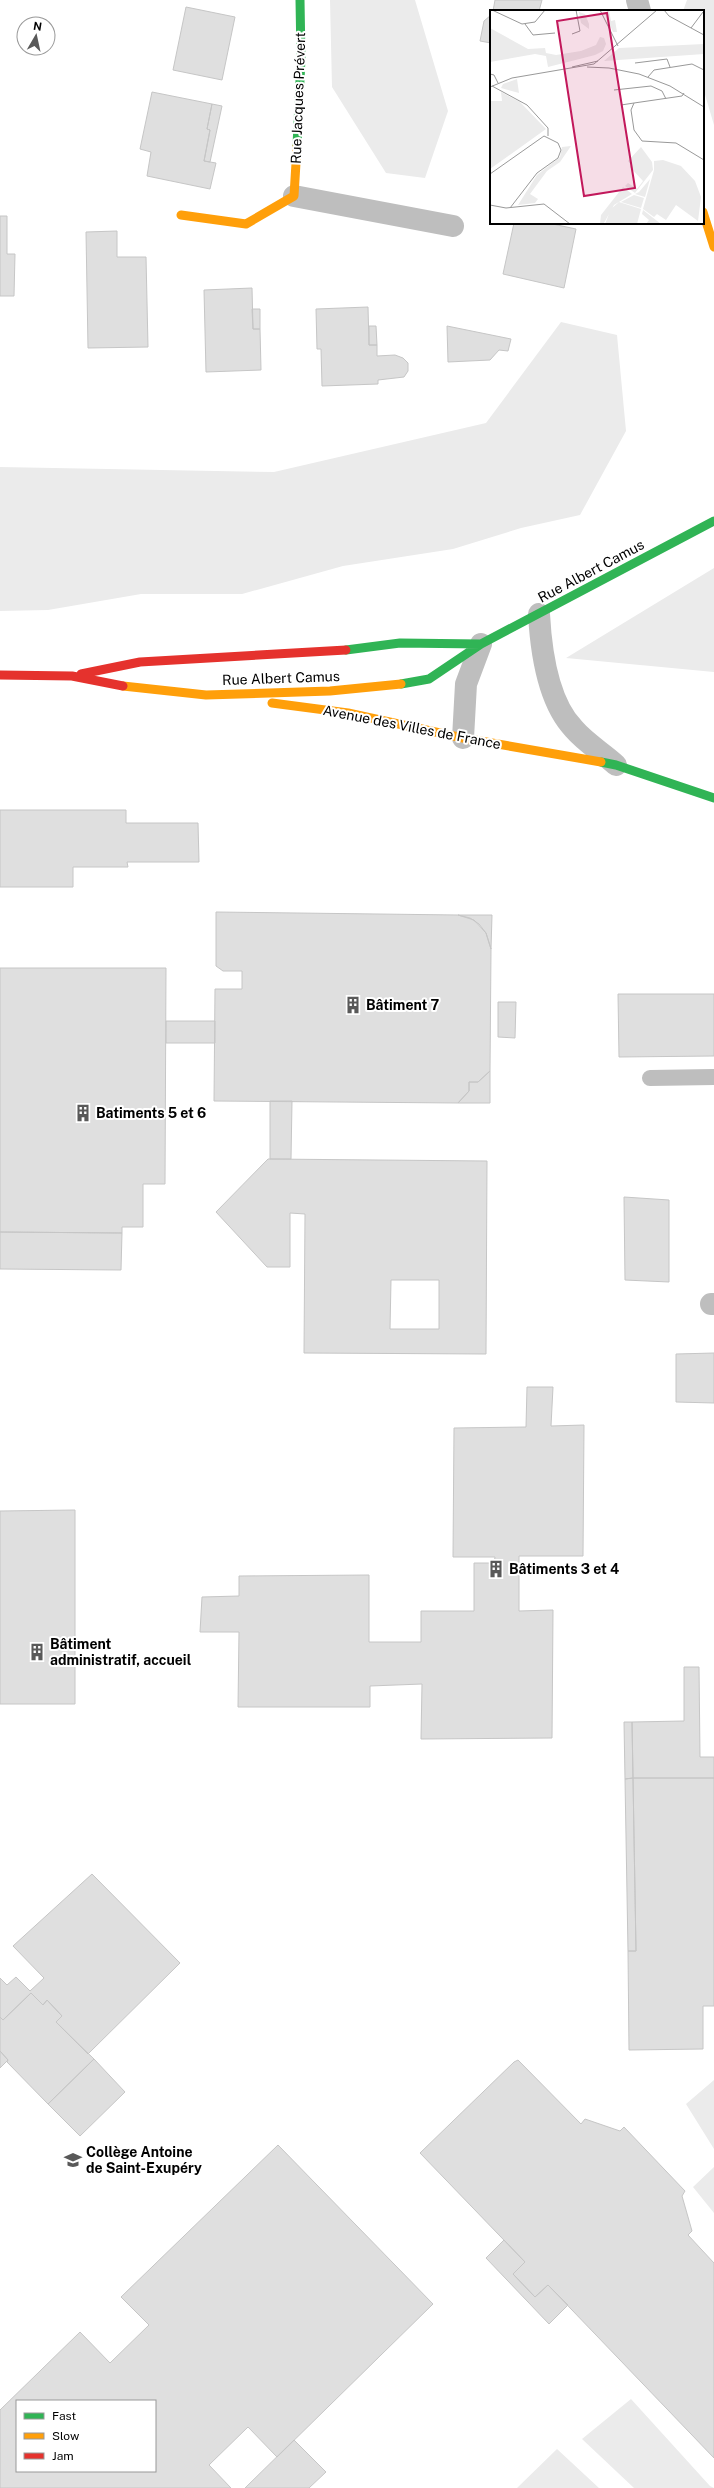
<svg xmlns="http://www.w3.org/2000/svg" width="714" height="2488" viewBox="0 0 714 2488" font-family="'Public Sans',sans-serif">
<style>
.green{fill:#ebebeb}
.building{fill:#dfdfdf;stroke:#c6c6c6;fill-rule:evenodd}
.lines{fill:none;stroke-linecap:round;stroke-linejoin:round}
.lane{stroke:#bebebe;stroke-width:16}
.street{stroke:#bebebe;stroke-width:22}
.fast{stroke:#30b455;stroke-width:9}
.slow{stroke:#ff9f0a;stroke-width:9}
.jam{stroke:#e5322d;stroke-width:9}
.labels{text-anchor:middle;stroke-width:4;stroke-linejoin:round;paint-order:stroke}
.street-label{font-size:14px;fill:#000;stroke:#fff}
.poi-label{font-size:14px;font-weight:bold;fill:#000;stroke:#fff;text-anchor:start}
.inset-road{fill:none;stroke:#999;stroke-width:1}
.view{fill:#c2185b;fill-opacity:0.15;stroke:#c2185b;stroke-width:2}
.inset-edge{fill:none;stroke:#000;stroke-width:2}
</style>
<rect width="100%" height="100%" fill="#fff"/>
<!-- green -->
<path class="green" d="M330 0H415L448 111 425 178 386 173 332 87Z
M687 0H714V125L703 88V11H683Z
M561 322 617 335 626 431 580 515 521 528 453 549 343 566 242 594H141L48 610 0 611V467L274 472 486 423Z
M714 568V672L566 658Z
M714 2080V2149L686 2104Z
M714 2167V2213L693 2187Z
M631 2399 710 2486 714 2488H634L582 2439Z
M557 2449 599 2488H517Z"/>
<!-- building -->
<path class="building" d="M495 0H542L539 11H493Z
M186 7 235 17 222 80 173 70Z
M491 15V43L480 41 484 21Z
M152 92 212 104 207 129 210 130 204 161 216 163 210 189 147 176 151 152 140 149Z
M212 104 222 106 210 162 204 161 210 130 207 129Z
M0 216H7V254H15L14 296H0Z
M514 223H548L576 229 564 288 503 274Z
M117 231V257H146L148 347 88 348 86 232Z
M252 288 253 329H260L261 370 206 372 204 290Z
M368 307 369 345H377V356L395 355 403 358 408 363V371L404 377 378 380V384L322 386 321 349H317L316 309Z
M252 309H260V329H253Z
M369 326H376L377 345H369Z
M447 326 511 339 508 351 499 350 490 360 448 362Z
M0 810H126V823H198L199 862H127L128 867H73V887H0Z
M216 912 458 915 474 920 486 933 491 949 490 1071 478 1082H469V1091L458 1103 214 1101 215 989H242V971H223L216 966Z
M458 915H492L491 949 486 933 479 924 470 918Z
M0 968H166L165 1184H143V1227H122V1233L0 1232Z
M618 994H714V1056L619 1057Z
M498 1002H516L515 1038 498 1037Z
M166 1021H215V1043H166Z
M490 1071V1103H458L469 1091V1082H478Z
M270 1101H292L291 1159H270Z
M268 1159 487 1161 486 1354 304 1353 305 1214 290 1213V1267H267L216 1212ZM391 1280H439V1329H390Z
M624 1197 669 1200V1282L625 1280Z
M0 1232 122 1233 121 1270 0 1269Z
M714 1353V1403L676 1402V1354Z
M527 1387H553L551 1426 584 1425 583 1556H519V1611L553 1610 552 1738 421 1739 422 1684 370 1686V1707H238L239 1632H200L202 1597 239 1596V1576L369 1575V1642H421V1611H474V1563H494L495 1557H453L454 1428 526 1427Z
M75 1510V1704H0V1511Z
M684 1667H699L700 1757H714V1778H633L632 1722 684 1721Z
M624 1722H632L633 1778 625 1779Z
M633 1778H714V2006H703V2049L629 2050 628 1951H636Z
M633 1778 636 1951H628L625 1779Z
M92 1874 180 1963 88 2054 56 2022 62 2016 47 2000 43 2005 31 1993 3 2020 0 2017V1978L7 1985 16 1977 30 1991 44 1978 13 1946Z
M31 1993 43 2005 47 2000 62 2016 56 2022 94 2059 48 2104 7 2062 8 2060 0 2051V2017L3 2020Z
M0 2051 8 2060 0 2068Z
M94 2059 125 2092 80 2136 48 2104Z
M518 2060 581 2124 585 2119 620 2131 624 2127 685 2191 682 2196 692 2231 688 2235 714 2263V2458L548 2285 535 2297 513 2274 525 2262 420 2153 514 2062Z
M278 2145 433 2304 277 2457 248 2427 209 2465 231 2488H0V2410L80 2332 110 2363 149 2325 121 2297ZM17 2401H155V2471H17Z
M504 2240 525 2262 513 2274 535 2297 548 2285 568 2305 549 2324 486 2258Z
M294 2440 326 2472 309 2488H245Z"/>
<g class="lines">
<!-- lane -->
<path class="lane" d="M650 1078 714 1077"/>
<!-- street -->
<path class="street" d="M637 0 640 11
M294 196 453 226
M539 614C541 651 548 702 574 729 586 743 603 753 616 765
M463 738 466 684 481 644
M711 1304H714"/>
<!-- fast -->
<path class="fast" d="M297 146 301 58 300 0
M346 650 400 643 481 644
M401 684 429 679 481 644 714 521
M601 762 616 765 714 798"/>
<!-- slow -->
<path class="slow" d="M703 212 714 247
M181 215 246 224 294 196 297 146
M123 686 206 695 330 691 401 684
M272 703 348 713 463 738 601 762"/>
<!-- jam -->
<path class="jam" d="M81 674 140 662 346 650
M0 675 72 676 123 686"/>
</g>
<!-- icons -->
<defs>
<g id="building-bare" transform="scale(1.38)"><path d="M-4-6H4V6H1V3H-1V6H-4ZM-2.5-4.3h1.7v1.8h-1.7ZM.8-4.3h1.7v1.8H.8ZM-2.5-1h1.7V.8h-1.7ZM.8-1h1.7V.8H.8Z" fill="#595959" stroke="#fff" stroke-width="2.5" paint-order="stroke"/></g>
<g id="school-bare" transform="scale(1.38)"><path d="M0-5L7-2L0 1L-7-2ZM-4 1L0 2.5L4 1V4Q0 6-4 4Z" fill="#595959" stroke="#fff" stroke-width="2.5" paint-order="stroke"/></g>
</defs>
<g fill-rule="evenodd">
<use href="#building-bare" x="353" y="1005"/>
<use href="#building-bare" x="83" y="1113"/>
<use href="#building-bare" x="496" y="1569"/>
<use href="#building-bare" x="37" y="1652"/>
<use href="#school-bare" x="73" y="2160"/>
</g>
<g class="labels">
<!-- street labels -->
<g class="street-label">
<text transform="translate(298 98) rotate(-88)" y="5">Rue Jacques Prévert</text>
<text transform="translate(591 571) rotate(-28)" y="5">Rue Albert Camus</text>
<text transform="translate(281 678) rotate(-2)" y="5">Rue Albert Camus</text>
<text transform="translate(412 727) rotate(11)" y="5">Avenue des Villes de France</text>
</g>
<!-- poi labels -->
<g class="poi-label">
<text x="366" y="1010">Bâtiment 7</text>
<text x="96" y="1118">Batiments 5 et 6</text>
<text x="509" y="1574">Bâtiments 3 et 4</text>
<text x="50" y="1649">Bâtiment<tspan x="50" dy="16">administratif, accueil</tspan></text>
<text x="86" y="2157">Collège Antoine<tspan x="86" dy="16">de Saint-Exupéry</tspan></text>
</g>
</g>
<!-- overview -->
<g transform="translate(490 10)">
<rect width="214" height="214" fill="#fff"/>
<path d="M119 0 121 11 125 10 127 22H123L115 4ZM89 2 95 4 99 14V19L91 13ZM0 18 38 39 55 38 56 43 66 45 91 41 106 35 110 27 114 28 116 34 113 41 105 45 58 57 56 46 45 44 0 52ZM214 34V44L114 51 129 38ZM27 69 29 83 11 78 13 74ZM11 82 30 92 56 119 0 159V91H12ZM81 136 70 152 57 161 40 184 48 189 45 193 28 195 47 165 70 147 72 137ZM151 137 162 152 163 160 145 183 135 176 138 173 147 179 153 171 140 157 141 155 138 151ZM173 150 191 156 205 171 211 187 208 211 186 195 176 210 167 204 164 207 153 199 164 160V151ZM160 169 155 187 145 184 149 182ZM133 177 142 184 124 195 114 213 110 214 111 205ZM144 185 154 188 151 198 131 192ZM129 192 151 199 147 214H115L121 199ZM153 200 171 214H156L159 210 152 204Z" fill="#ebebeb"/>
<path class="inset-road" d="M2 0 32 14 45 12 55 0M110 0 128 36M174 0 179 6 214 25M35 14 43 25 65 23M201 18 213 2M82 24 90 21 86 0M145 53 177 49 180 57M82 57 108 51M97 57 119 58 149 64 180 76 214 97M0 64 4 65 8 73M158 67 164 60 202 54 214 60M2 76 37 95 58 118V126M0 77 22 68 104 54 167 0M124 80 161 76 172 81 176 89M194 83 192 86 144 93 141 100 144 120 152 131 186 133 214 150M131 95 144 93M0 164 54 126 68 133 71 140 68 148 47 163 20 198M0 195 16 198 54 194 80 214"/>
<path class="view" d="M117 3 145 178 94 186 67 11Z"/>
<rect width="214" height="214" class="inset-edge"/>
</g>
<!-- legend -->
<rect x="16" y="2400" width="140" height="72" fill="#ffffff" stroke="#999999"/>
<rect x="24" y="2413" width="20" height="6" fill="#30b455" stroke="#999999"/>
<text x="52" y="2420" font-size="12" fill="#000000">Fast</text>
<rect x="24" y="2433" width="20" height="6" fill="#ff9f0a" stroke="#999999"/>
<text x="52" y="2440" font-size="12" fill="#000000">Slow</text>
<rect x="24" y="2453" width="20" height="6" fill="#e5322d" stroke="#999999"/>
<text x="52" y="2460" font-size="12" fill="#000000">Jam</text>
<!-- north arrow -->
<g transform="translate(36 36) rotate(9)"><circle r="19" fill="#ffffff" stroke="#999999"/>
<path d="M0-3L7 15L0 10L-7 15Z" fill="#595959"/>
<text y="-6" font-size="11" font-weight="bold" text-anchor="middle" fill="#000000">N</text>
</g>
</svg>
